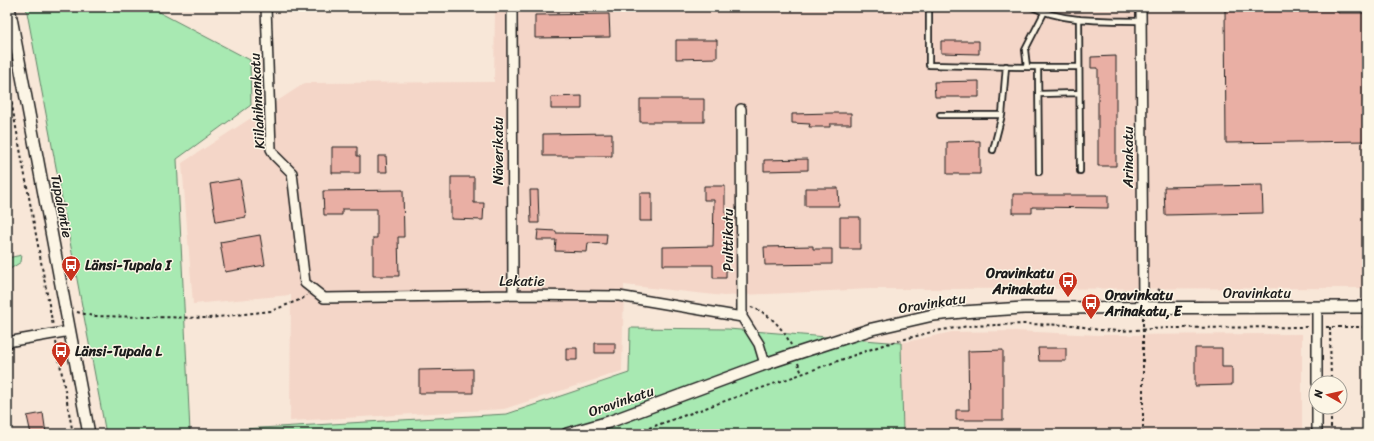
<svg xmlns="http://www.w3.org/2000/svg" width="1374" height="441" viewBox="0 0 1374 441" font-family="Sriracha,sans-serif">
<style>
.built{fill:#f4d6c8}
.green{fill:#a8e9b2;stroke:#628267}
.building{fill:#e9afa4;stroke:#1c1c1c}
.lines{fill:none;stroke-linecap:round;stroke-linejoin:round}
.service-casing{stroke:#1c1c1c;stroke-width:8}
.minor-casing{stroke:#1c1c1c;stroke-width:12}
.tertiary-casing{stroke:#1c1c1c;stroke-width:14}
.path{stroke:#1c1c1c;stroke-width:2;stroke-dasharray:3 3;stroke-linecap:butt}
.service{stroke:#fcf5e5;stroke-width:4.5}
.minor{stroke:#fcf5e5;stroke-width:9}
.tertiary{stroke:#fcf5e5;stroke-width:11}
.labels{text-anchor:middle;stroke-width:3;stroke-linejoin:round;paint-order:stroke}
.street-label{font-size:14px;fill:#1c1c1c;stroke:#fcf5e5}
.poi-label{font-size:14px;font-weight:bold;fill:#1c1c1c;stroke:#fcf5e5;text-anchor:start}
</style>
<rect width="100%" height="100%" fill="#f8e7d8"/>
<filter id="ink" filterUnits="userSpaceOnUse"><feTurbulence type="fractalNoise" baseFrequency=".025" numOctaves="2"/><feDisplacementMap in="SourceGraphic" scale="8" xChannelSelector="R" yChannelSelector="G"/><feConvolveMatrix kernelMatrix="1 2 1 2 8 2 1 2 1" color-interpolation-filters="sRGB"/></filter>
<g filter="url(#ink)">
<!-- built -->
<path class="built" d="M495 7H1367V288L871 289 724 296 624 285 622 371 504 409 290 421 291 295 193 304 182 163 305 83 494 82Z
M1016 331 1098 335 1302 334V434H903L901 343 952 332Z"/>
<!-- green -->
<path class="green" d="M26 7H149L250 60 251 105 177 159 190 432 507 414 629 373 630 328 728 329 901 343 903 434H106Z
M22 255 21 262 7 271V258Z"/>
<!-- building -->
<path class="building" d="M1225 7H1338V13H1367V141L1226 143Z
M609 14 610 37 535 38V15Z
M676 40H717V58L676 59Z
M941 41H979V54L941 53Z
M1116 56V166H1098V68H1091V57Z
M979 81V97H935L934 82Z
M582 96V109H551V97Z
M640 99H704V122H640Z
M832 113H851V124H830V127H809L810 124 792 123V114Z
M612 133V156H543V134Z
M980 141V174H947V142Z
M332 147H357V156H360V173H332Z
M378 156H386L387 172H378Z
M808 159V170L764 171V160Z
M451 177H474V203H484L483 220 451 219Z
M240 179 246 217 216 222 210 184Z
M1262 185 1263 213 1165 215 1164 187Z
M704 186H725V213H727L726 278H713V265H663V247L713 246 714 200H704Z
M805 188H838L839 206H805Z
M403 190 404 237H398L399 276H373V238H377V209H342V215H324L323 191Z
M530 190H538L539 223H531Z
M640 193H652V221H640Z
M1013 194H1032V195H1108V208L1032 207V213H1013Z
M840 217H860V249H840Z
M538 230 556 231V233L607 234 606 244 588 243 587 252 555 251 556 240H537Z
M260 235 265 265 225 272 220 242Z
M813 246V249H832V264L765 265 764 247Z
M595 343H615V353H595Z
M566 348H577V360H566Z
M1038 348H1066V361H1039Z
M1195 348H1222V367H1232V385L1195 386Z
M1003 350V420H956V410H969L968 351Z
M473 369V393H419V370Z
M43 413 46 434H31L27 416Z"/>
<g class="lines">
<!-- service casing -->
<g class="service-casing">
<path id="service" d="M929 7V65L1027 67
M1032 7C1065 23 1105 20 1141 21
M1044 13 1025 50 1027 67H1079
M1079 19 1080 171
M1038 67 1039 172
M1039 94 1079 93
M940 115H1002
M993 150 1002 115 1006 66"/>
</g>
<!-- minor casing -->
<g class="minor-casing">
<path id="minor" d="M266 7 271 149 275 156 292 173 305 283 324 298 513 295 619 296 742 317
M512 7 513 295
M1141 7 1143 308
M741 109 742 317 759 344 765 364
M1317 308V383
M7 342 70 331
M1317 407V434"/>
</g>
<!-- tertiary casing -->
<g class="tertiary-casing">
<path id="tertiary" d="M9 7 89 434
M567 434 609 422 765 364 795 354 872 329 933 315 962 312 1024 308 1367 307"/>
</g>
<!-- path -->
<path class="path" d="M7 79 53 326
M1158 289 1167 297
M1119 296H1121L1127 288
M751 307C769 313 783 328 791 345
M77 312 93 316 209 318 271 311 302 299 307 295
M1143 317V434
M1326 327H1367
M1330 327 1331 383
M56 342 73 434
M798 363 802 374
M1331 407V434
M632 434 883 345 935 331 969 326 1024 324 1073 325 1099 330 1121 331 1167 328 1308 327"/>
<!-- service -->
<use href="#service" class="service"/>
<!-- minor -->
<use href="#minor" class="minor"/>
<!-- tertiary -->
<use href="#tertiary" class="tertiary"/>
</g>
</g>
<!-- icons -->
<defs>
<g id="bus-pin" transform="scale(1)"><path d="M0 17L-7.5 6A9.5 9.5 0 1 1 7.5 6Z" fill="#c8321e" stroke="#fcf5e5"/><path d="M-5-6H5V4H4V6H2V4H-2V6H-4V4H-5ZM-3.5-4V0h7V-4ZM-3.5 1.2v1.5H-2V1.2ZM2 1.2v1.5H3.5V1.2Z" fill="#fff"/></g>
</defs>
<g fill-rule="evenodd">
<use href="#bus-pin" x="71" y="265"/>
<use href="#bus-pin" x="1068" y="281"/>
<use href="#bus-pin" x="1091" y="303"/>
<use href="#bus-pin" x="61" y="351"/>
</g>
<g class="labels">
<!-- street labels -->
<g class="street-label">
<text transform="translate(257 101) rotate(-93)" y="5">Kiilahihnankatu</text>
<text transform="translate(498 151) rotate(-90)" y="5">Näverikatu</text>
<text transform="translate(1128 157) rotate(-90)" y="5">Arinakatu</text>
<text transform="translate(62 206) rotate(79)" y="5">Tupalantie</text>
<text transform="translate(728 240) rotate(-90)" y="5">Pulttikatu</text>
<text x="522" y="286">Lekatie</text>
<text x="1257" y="298">Oravinkatu</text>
<text transform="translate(932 303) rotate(-9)" y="5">Oravinkatu</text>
<text transform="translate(621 401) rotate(-19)" y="5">Oravinkatu</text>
</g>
<!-- poi labels -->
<g class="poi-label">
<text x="85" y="270">Länsi-Tupala I</text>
<text x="1054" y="278" text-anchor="end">Oravinkatu<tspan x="1054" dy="16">Arinakatu</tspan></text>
<text x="1105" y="300">Oravinkatu<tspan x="1105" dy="16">Arinakatu, E</tspan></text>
<text x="75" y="356">Länsi-Tupala L</text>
</g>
</g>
<!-- margin -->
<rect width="1374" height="441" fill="none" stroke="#fcf5e5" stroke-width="24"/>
<rect x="12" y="12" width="1350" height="417" fill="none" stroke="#1c1c1c" stroke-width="1.5" filter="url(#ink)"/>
<!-- north arrow -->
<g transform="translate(1328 395) rotate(278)"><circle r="19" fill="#fcf5e5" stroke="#a29e95"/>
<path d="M0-3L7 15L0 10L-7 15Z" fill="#c8321e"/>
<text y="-6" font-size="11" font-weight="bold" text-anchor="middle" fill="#1c1c1c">N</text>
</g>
</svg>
